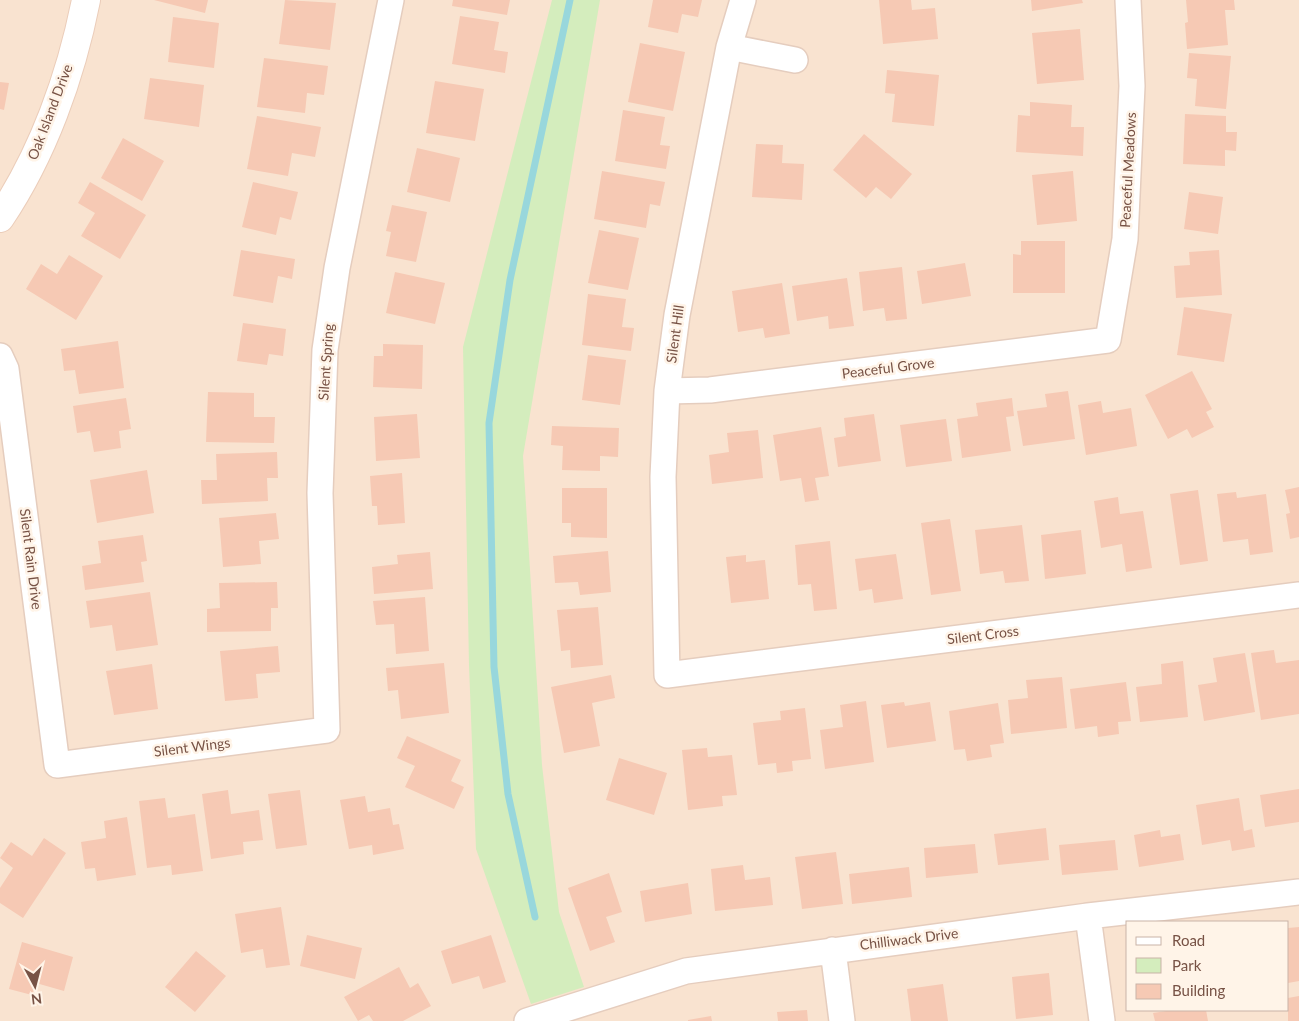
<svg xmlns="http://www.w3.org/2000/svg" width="1299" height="1021" viewBox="0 0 1299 1021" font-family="Lato,sans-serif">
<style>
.residential{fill:#f9e3d0;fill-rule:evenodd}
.green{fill:#d4edbd}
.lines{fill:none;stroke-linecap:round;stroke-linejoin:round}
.stream{stroke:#98d7dc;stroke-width:7}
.building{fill:#f6c9b4}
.street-casing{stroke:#e5cdbe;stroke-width:28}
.secondary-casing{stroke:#ebcdba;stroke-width:30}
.street{stroke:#fff;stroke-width:25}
.secondary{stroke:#fff;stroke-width:28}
.labels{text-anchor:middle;stroke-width:5;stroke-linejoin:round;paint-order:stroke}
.street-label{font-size:14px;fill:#775245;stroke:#fff4e8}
</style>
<rect width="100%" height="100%" fill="#fef0df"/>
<!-- residential -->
<path class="residential" d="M0 0H1299V1021H0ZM1128 922H1288V1010H1128Z"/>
<!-- green -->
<path class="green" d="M552 0H600L523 456 542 765 559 912 584 987 531 1004 476 849 469 665 463 347Z"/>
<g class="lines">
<!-- stream -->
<path class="stream" d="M535 917 508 794 494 667 489 423 510 280 570 0"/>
</g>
<!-- building -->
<path class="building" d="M154 0H208L205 13Z
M285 0 336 3 330 50 279 44Z
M453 0H510L507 15 452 6Z
M653 0H702L698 17 682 14 678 33 648 27Z
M879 0H911L912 10 935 8 938 39 883 44Z
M1031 0H1082L1083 3 1032 11Z
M1186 0H1234L1235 10H1225L1228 45 1187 49 1185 23 1188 22Z
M460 16 499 22 494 50 508 52 505 73 452 64Z
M173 17 219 23 214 68 168 62Z
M1080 29 1084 80 1037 84 1032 33Z
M640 43 685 52 673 111 628 102Z
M1189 53 1231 56 1226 109 1195 106 1197 79 1187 78Z
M264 58 328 66 324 95 307 93 305 113 257 107Z
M887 70 939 75 934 126 892 122 895 94 885 93Z
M150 78 204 85 199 127 144 119Z
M435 81 484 89 475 141 426 133Z
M0 82 9 83 4 110 0 109Z
M1030 102 1072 105 1071 127H1084L1083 156 1016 152 1018 115 1030 116Z
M623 110 665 117 660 145 670 146 666 169 615 161Z
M1185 114 1226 116V132H1237L1236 151 1225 150V166L1183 164Z
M257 116 321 127 315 157 292 153 288 176 247 169Z
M864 134 912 174 891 199 876 187 866 198 833 170Z
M123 138 164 161 142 201 101 178Z
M756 144 783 145 782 163 804 164 802 200 752 197Z
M417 148 460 158 450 202 407 192Z
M602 171 665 182 660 206 650 204 646 228 594 219Z
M1073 171 1077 221 1037 225 1032 175Z
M90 182 146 215 120 259 81 236 95 213 78 203Z
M253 182 298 192 291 220 280 217 276 235 242 227Z
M1189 192 1223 197 1218 234 1184 229Z
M392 205 427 212 416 262 386 256 391 232 386 231Z
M599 230 639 238 628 290 588 283Z
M1021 241H1065V293H1013V254L1021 255Z
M241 250 295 259 292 279 278 276 273 303 233 296Z
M1219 250 1222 295 1176 298 1174 266 1190 265 1189 252Z
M69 255 103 276 76 320 26 289 41 264 57 274Z
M965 263 971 296 922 304 917 271Z
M902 267 907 319 886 321 884 308 863 311 859 272Z
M395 272 445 283 435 324 386 313Z
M847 278 854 326 829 329 828 316 797 321 792 286Z
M782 283 790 334 765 338 763 328 738 332 732 291Z
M588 294 626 299 622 327 634 328 631 351 582 345Z
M1184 307 1232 314 1224 362 1177 355Z
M243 323 286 329 283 356 269 354 267 365 237 361Z
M118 341 124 388 79 394 75 370 64 371 61 349Z
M383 344 423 345 422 389 373 387 374 356H383Z
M588 355 626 360 620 405 582 400Z
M1192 371 1212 409 1206 412 1214 427 1192 438 1187 429 1168 439 1145 395Z
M1068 391 1075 439 1023 446 1017 411 1047 407 1045 394Z
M208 392 254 393V417H275L274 443 206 442Z
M126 398 131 429 119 431 121 448 94 452 90 431 77 433 73 406Z
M1012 398 1014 416 1006 417 1011 451 962 458 957 419 978 416 976 403Z
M1101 401 1103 413 1131 408 1137 446 1086 455 1078 405Z
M417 414 420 458 376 461 374 417Z
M874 414 881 461 838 467 834 438 846 436 844 418Z
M946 419 952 461 906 467 900 425Z
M552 426 619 428 618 457 600 456V471L562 470 563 446 551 445Z
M821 427 829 476 815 478 819 500 805 502 801 478 780 481 773 435Z
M758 430 763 478 712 484 709 455 729 452 727 433Z
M277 452 278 478H267L268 501 202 504 201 480H217L216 454Z
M147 470 154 513 97 523 90 480Z
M402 473 405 523 378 525 377 506H372L370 476Z
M1299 487V537L1290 539 1286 514 1290 513 1285 490Z
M562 488H607V538L571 537V523H562Z
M1198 490 1208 561 1180 565 1170 494Z
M1236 492 1237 498 1266 494 1273 552 1250 555 1248 539 1223 542 1217 494Z
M1118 497 1120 514 1143 511 1152 568 1126 572 1122 544 1101 548 1094 501Z
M276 513 279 539 259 541 261 564 223 567 219 518Z
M950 519 961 591 931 595 921 523Z
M1022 525 1029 581 1005 583 1003 571 980 574 975 530Z
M1081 530 1086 574 1045 579 1041 535Z
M143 535 147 561 141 562 144 582 85 590 82 566 101 563 98 541Z
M830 541 837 609 814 611 811 584 798 585 795 545Z
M608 551 611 592 580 595 578 582 555 583 553 556Z
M430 552 433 589 374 594 372 567 398 564 397 555Z
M896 554 903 599 874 603 872 589 859 591 855 559Z
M746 555V562L765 560 769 599 731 603 726 557Z
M277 582 278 608H271V631L207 632V609L220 608 219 583Z
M150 592 158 645 116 651 112 625 90 628 86 601Z
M425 597 429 651 396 654 394 624 376 625 373 601Z
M598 607 603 665 571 668 570 650 561 651 557 610Z
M278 646 280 672 256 674 258 698 225 701 220 651Z
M1274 650 1276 663 1299 660V714L1261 720 1251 653Z
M1245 653 1255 712 1204 721 1198 685 1217 682 1213 658Z
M1183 661 1188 717 1140 722 1136 687 1162 684 1161 664Z
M444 663 449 713 401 719 398 690 388 691 386 668Z
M152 664 158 709 114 715 106 671Z
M611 675 615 698 592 703 600 746 564 753 551 687Z
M1062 677 1067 728 1011 734 1008 700 1028 698 1026 680Z
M1126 682 1131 721 1118 722 1119 734 1098 737 1097 726 1075 729 1070 689Z
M866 701 874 762 825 769 820 730 843 727 840 705Z
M904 702 905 706 930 702 936 741 887 748 881 705Z
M998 703 1004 743 990 745 992 757 967 761 965 749 954 750 949 711Z
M805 708 811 759 792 761 793 771 777 773 776 763 758 765 753 723 781 720 780 711Z
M407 736 461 760 451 781 464 787 454 809 405 787 415 766 397 758Z
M707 748 708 757 732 755 737 795 722 796 723 806 688 810 682 750Z
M619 758 667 773 654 815 606 800Z
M1299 789V822L1265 827 1260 795Z
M228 790 231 814 259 810 263 840 243 842 244 854 211 859 202 794Z
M300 790 307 845 276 849 268 794Z
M365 796 368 812 390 808 393 825 399 824 404 849 373 855 372 845 349 849 340 800Z
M165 798 168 818 195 814 203 871 172 875 171 865 147 868 139 801Z
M1239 798 1244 831 1252 829 1255 847 1232 851 1230 840 1202 845 1196 805Z
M127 817 136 875 97 881 95 868 85 869 81 842 106 838 104 821Z
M1046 828 1049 860 998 865 994 834Z
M1160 830 1161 837 1180 834 1184 860 1139 867 1134 835Z
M44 838 66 853 23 918 0 903V888L13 868 0 858 11 842 32 856Z
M1115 840 1118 870 1062 875 1059 845Z
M975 844 978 873 926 878 924 848Z
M836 852 843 904 802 909 795 857Z
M743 865 745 880 770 877 773 905 715 911 711 869Z
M909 867 912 897 852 904 849 874Z
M609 873 622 912 606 917 615 942 590 951 568 888Z
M688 883 692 914 645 922 640 891Z
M281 907 290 965 266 968 263 949 241 953 235 914Z
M1299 927V981L1288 983V928Z
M307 935 362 948 355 979 300 966Z
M491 935 506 982 483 989 479 976 452 984 441 951Z
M22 942 73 957 64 991 36 983 32 995 9 989Z
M196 951 226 976 195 1012 165 987Z
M399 967 410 988 418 983 431 1006 403 1021H373L369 1015 358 1021 344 997Z
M1049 973 1053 1015 1016 1019 1012 977Z
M943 984 948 1021H911L907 989Z
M1299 996V1021H1288V998Z
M807 1010 808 1021H778L777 1012Z
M1173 1010H1206L1208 1021H1155L1153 1013Z
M711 1016 712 1021H688V1020Z"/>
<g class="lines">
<!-- street casing -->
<g class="street-casing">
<path id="street" d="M743 0 729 47 677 315 667 391 663 477 667 675 1299 595
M729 47 795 60
M0 356 6 369 57 765 327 730 320 493 325 350 337 268 391 0
M667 391 710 390 1108 340 1125 239 1132 86 1128 0
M1088 916 1102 1021
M833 950 842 1021
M527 1021 686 971 1088 916 1299 892"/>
</g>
<!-- secondary casing -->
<g class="secondary-casing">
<path id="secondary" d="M0 218C43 154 71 76 86 0"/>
</g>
<!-- street -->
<use href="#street" class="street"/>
<!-- secondary -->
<use href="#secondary" class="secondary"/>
</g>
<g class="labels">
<!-- street labels -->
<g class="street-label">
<text transform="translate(50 112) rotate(-69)" y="5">Oak Island Drive</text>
<text transform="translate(1128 170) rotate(-87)" y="5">Peaceful Meadows</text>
<text transform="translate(675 334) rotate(-82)" y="5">Silent Hill</text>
<text transform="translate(326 362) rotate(-86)" y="5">Silent Spring</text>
<text transform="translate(888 368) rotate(-7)" y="5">Peaceful Grove</text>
<text transform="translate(31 559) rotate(83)" y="5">Silent Rain Drive</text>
<text transform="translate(983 635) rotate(-7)" y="5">Silent Cross</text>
<text transform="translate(192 747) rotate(-7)" y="5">Silent Wings</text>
<text transform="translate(909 939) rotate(-7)" y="5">Chilliwack Drive</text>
</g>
</g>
<!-- legend -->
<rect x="1126" y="921" width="162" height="90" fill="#fff4e8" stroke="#c9b3a7"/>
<rect x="1136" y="937" width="25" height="8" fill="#ffffff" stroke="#c9b3a7"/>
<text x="1172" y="946" font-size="15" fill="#775245">Road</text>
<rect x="1136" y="958" width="25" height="15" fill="#d4edbd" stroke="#c9b3a7"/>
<text x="1172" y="971" font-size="15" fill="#775245">Park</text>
<rect x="1136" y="984" width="25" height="15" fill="#f6c9b4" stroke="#c9b3a7"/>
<text x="1172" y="996" font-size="15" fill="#775245">Building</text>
<!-- north arrow -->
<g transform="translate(35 986) rotate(173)" stroke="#fff4e8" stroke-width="4" paint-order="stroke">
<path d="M0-4L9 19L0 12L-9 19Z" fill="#775245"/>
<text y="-8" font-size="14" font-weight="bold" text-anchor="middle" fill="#775245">N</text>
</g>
</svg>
